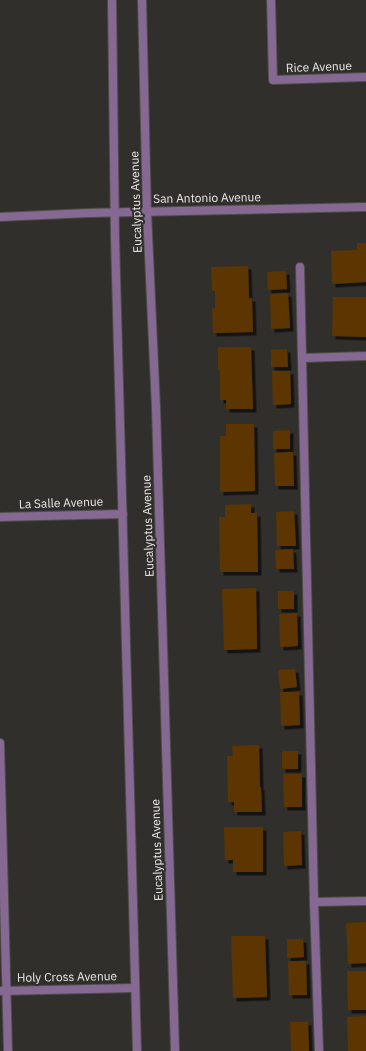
<svg xmlns="http://www.w3.org/2000/svg" width="366" height="1051" viewBox="0 0 366 1051" font-family="'IBM Plex Sans',sans-serif">
<style>
.building{fill:#5b3603;filter:url(#shadow)}
.lines{fill:none;stroke-linecap:round;stroke-linejoin:round}
.service-casing{stroke:#4e4c4a;stroke-width:10}
.minor-casing{stroke:#4e4c4a;stroke-width:10}
.tertiary-casing{stroke:#4e4c4a;stroke-width:10}
.service{stroke:#866992;stroke-width:8}
.minor{stroke:#866992;stroke-width:8}
.tertiary{stroke:#866992;stroke-width:8}
.labels{text-anchor:middle;stroke-width:4;stroke-linejoin:round;paint-order:stroke}
.street-label{font-size:12px;fill:#e9e7e6;stroke:#312f2c}
</style>
<defs>
<filter id="shadow"><feDropShadow dx="3.5" dy="3.5" stdDeviation="0" flood-color="#0009"/></filter>
</defs>
<rect width="100%" height="100%" fill="#312f2c"/>
<!-- building -->
<path class="building" d="M357 243H366V282L332 284 331 251 357 250Z
M248 266 249 298H252L253 332 213 333 212 308H215V291H212L211 267Z
M286 271 287 289 268 290 267 272Z
M288 293 290 328 271 329 270 294Z
M333 297H366V337L332 336Z
M218 347H251L253 409H226V400H220V370H218Z
M287 349 288 367H271V350Z
M272 371H290L291 404 273 405Z
M226 424H254L255 491 220 492V436H226Z
M290 430V449H273V431Z
M293 452 294 486H275L274 453Z
M251 504V513H257L258 572H220L219 517H225V505Z
M294 511 296 546H277L276 512Z
M293 549 294 569H276L275 550Z
M256 588 257 649 224 650 222 589Z
M278 591H294V609H278Z
M297 613 298 646 280 647 279 614Z
M295 669 297 687 280 689 278 670Z
M280 692H299L300 725 281 726Z
M259 745 260 787H261L262 812H234V802H228L227 756H233L232 746Z
M282 751H298V769H282Z
M283 774H302V807H284Z
M224 827H263V872H233V860H225Z
M301 831 302 865 284 866 283 832Z
M366 922V963L348 964 346 923Z
M231 936H265L267 997 233 998Z
M287 939H303L304 957 287 958Z
M288 961H306L307 995H289Z
M347 971H366V1010H348Z
M366 1016V1051H348L347 1017Z
M290 1022H308L309 1051H291Z"/>
<g class="lines">
<!-- service casing -->
<g class="service-casing">
<path id="service" d="M300 267 314 902
M302 358 366 356
M0 743 8 1051
M319 1051 314 902 366 901"/>
</g>
<!-- minor casing -->
<g class="minor-casing">
<path id="minor" d="M271 0 273 80 366 77
M0 217 88 213 366 207
M0 517 123 514
M0 991 135 988"/>
</g>
<!-- tertiary casing -->
<g class="tertiary-casing">
<path id="tertiary" d="M112 0 115 238 137 1051
M142 0 147 212 156 408 175 1051"/>
</g>
<!-- service -->
<use href="#service" class="service"/>
<!-- minor -->
<use href="#minor" class="minor"/>
<!-- tertiary -->
<use href="#tertiary" class="tertiary"/>
</g>
<g class="labels">
<!-- street labels -->
<g class="street-label">
<text transform="translate(319 67) rotate(-2)" y="4">Rice Avenue</text>
<text transform="translate(207 198) rotate(-1)" y="4">San Antonio Avenue</text>
<text transform="translate(136 202) rotate(-92)" y="4">Eucalyptus Avenue</text>
<text transform="translate(61 503) rotate(-2)" y="4">La Salle Avenue</text>
<text transform="translate(148 526) rotate(-92)" y="4">Eucalyptus Avenue</text>
<text transform="translate(157 850) rotate(-92)" y="4">Eucalyptus Avenue</text>
<text transform="translate(67 977) rotate(-1)" y="4">Holy Cross Avenue</text>
</g>
</g>
</svg>
